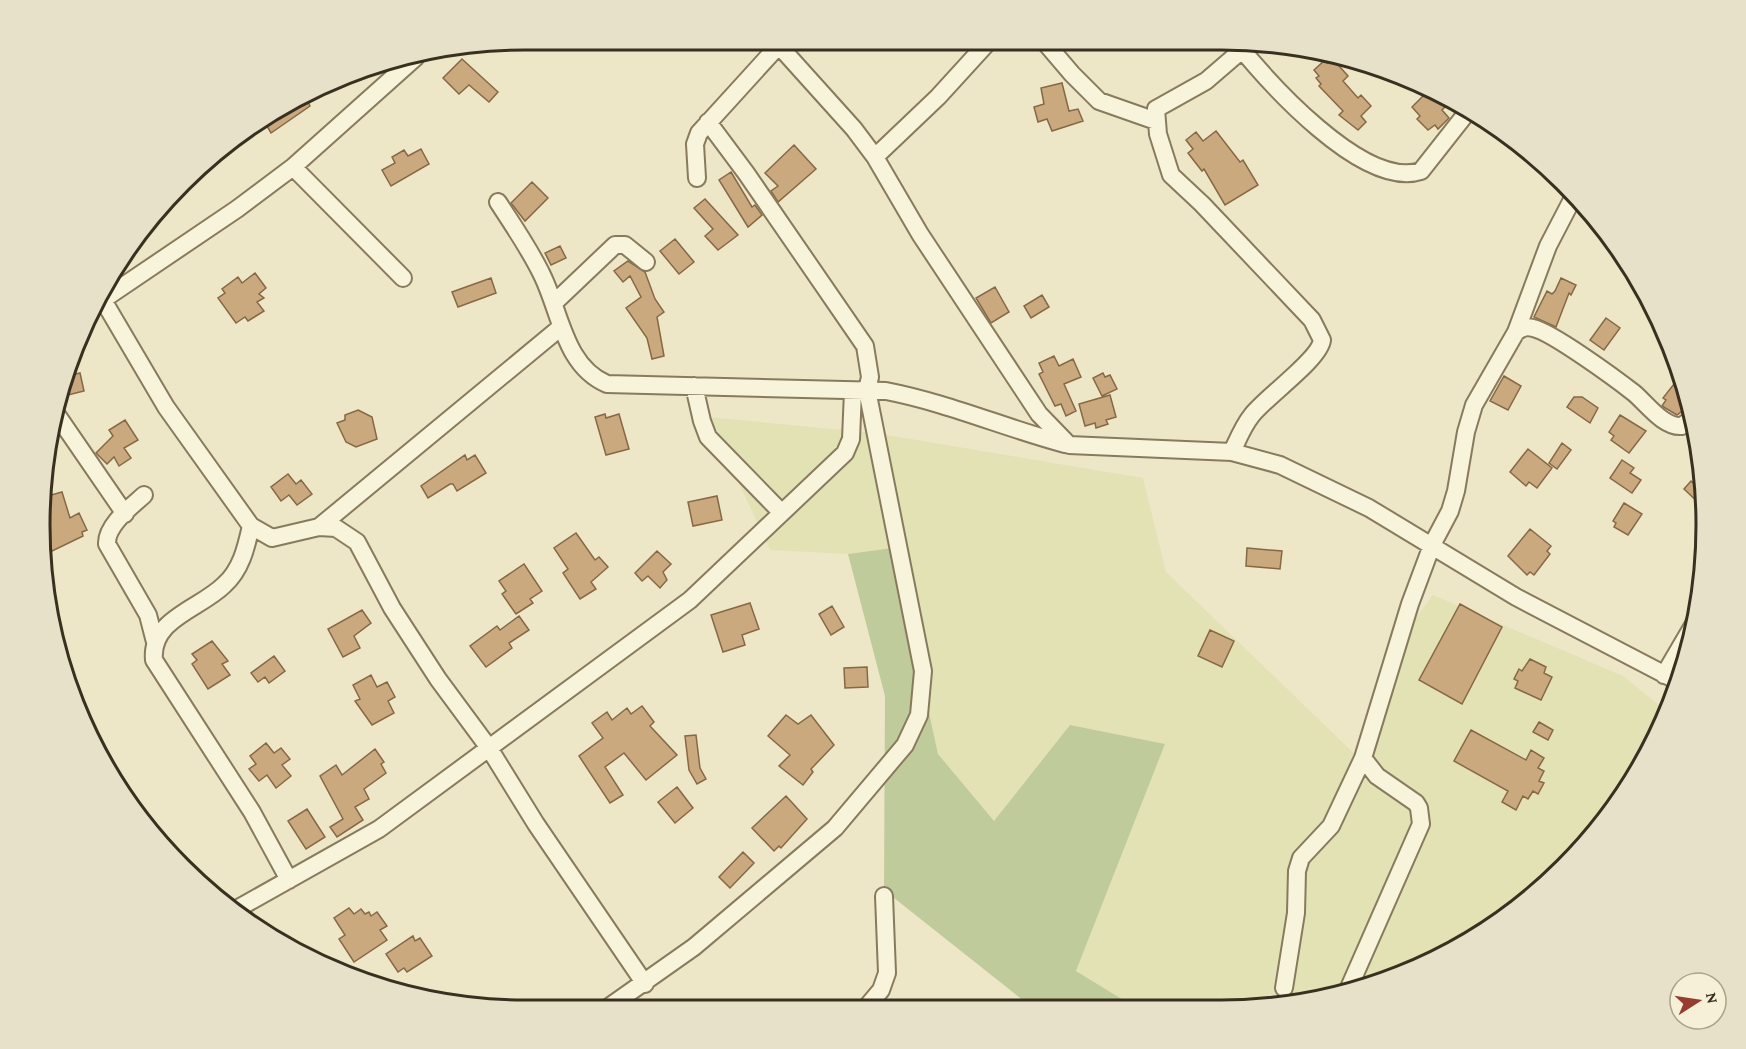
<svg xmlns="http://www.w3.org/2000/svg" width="1746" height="1049" viewBox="0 0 1746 1049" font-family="'Crimson Pro',serif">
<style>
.farmland{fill:#e3e2b5}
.green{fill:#bfcb9b}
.building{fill:#caa97f;stroke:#876844;stroke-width:1.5}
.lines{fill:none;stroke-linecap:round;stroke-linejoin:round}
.minor-casing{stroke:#887a5d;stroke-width:20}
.minor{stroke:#f8f3db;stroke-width:16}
.rim{fill:none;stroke:#393020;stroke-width:3}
</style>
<rect width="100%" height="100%" fill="#ede7c7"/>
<!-- farmland -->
<path class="farmland" d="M708 417 875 433 1143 478 1166 572 1366 765 1411 624 1433 595 1623 676 1669 713 1625 795 1542 889 1464 945 1377 984 1254 1009H1138L1076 971 1165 744 1070 725 994 822 938 754 894 548 848 554 770 550Z"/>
<!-- green -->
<path class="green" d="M893 548 938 754 994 821 1070 725 1165 744 1076 971 1138 1009H1034L884 890 885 696 848 554Z"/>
<!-- building -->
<path class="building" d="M1332 58 1348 76 1343 81 1358 98 1361 95 1371 106 1361 116 1366 122 1358 130 1339 115 1343 111 1319 86 1321 84 1316 78 1319 76 1314 70 1325 60 1327 63Z
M462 59 498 92 489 102 469 85 459 94 443 78Z
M1062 83 1069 111 1078 109 1083 121 1052 131 1047 119 1038 122 1034 107 1044 104 1041 88Z
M1427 92 1437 94 1447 105 1442 110 1449 118 1438 129 1435 125 1428 130 1417 119 1420 116 1412 107Z
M306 98 310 106 271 133 264 121Z
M1216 131 1240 162 1243 160 1258 185 1225 205 1204 169 1202 171 1188 153 1193 149 1186 140 1196 132 1203 141Z
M794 145 816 169 778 202 771 191 778 186 765 173Z
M421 149 429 164 391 186 382 170 395 163 392 157 404 150 408 156Z
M731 172 752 207 755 205 762 215 748 227 719 180Z
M532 182 548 198 525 221 511 203Z
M705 199 738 235 718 250 705 236 713 229 694 208Z
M675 239 694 262 679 274 660 251Z
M560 246 566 258 551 265 545 253Z
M628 261 645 272 655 299 664 312 657 317 664 356 652 359 647 338 626 308 641 297 630 276 623 282 614 271Z
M255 273 266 288 259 294 264 298 257 302 264 311 248 321 245 317 236 323 218 298 225 293 222 289 238 277 242 283Z
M491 278 496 293 458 307 452 292Z
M1561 278 1576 285 1571 295 1569 293 1556 327 1534 317 1547 291 1552 294 1555 291Z
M995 287 1009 312 991 323 976 298Z
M1042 295 1049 307 1031 318 1024 306Z
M1606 318 1620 328 1604 350 1590 340Z
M1054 356 1059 366 1073 359 1081 377 1064 384 1076 411 1066 416 1061 404 1055 406 1039 374 1043 372 1039 363Z
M80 373 84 391 60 397 63 377Z
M1103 373 1105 377 1110 375 1117 389 1102 396 1093 378Z
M1681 375 1690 405 1677 415 1662 406 1666 400 1663 398Z
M1504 376 1521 386 1508 410 1490 401Z
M1110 395 1116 417 1106 420 1108 424 1096 428 1095 423 1085 426 1079 404Z
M1574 397H1582L1598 408 1590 423 1567 407Z
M358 410 372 417 377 439 356 447 346 442 337 423 345 420V415Z
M605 414 606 418 619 414 629 449 606 455 595 417Z
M1620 415 1646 431 1629 453 1611 440 1614 436 1609 432Z
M125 420 138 440 124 448 131 458 119 466 114 457 107 464 96 453 113 436 109 430Z
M1562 443 1571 450 1557 469 1549 463Z
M1528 449 1552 468 1537 488 1529 482 1526 486 1510 472Z
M465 455 467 460 475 455 486 473 457 491 453 484H450L428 498 421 486Z
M1622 460 1634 468 1630 473 1641 480 1632 493 1610 478Z
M288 474 296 484 301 480 312 494 297 505 289 495 281 501 271 487Z
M1691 481 1704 492 1705 509 1684 489Z
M62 492 70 518 79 513 87 530 82 532 83 536 44 555 39 524 44 497Z
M717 496 722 520 693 526 688 502Z
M1624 503 1642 514 1628 535 1614 527 1616 523 1613 521Z
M1530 529 1551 546 1547 551 1550 554 1534 575 1530 572 1527 575 1508 556Z
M576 533 595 560 599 557 608 567 591 582 596 589 580 599 563 573 568 569 554 548Z
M1247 548 1282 551 1280 569 1246 566Z
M657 551 671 564 663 572 667 580 660 588 648 576 642 581 635 573Z
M524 564 542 591 530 599 533 603 516 614 502 594 506 591 499 581Z
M750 603 759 629 742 635 745 645 723 652 711 615Z
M1460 604 1502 627 1462 704 1419 680Z
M832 606 844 627 831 635 819 614Z
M362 610 371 623 354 636 360 648 343 657 328 629Z
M519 616 529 630 509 643 512 648 486 667 470 646 497 626 500 630Z
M1210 630 1234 641 1222 667 1198 656Z
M212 641 228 661 222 664 230 675 208 689 192 664 197 660 192 654Z
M274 656 285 671 269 683 265 677 258 682 251 673Z
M1530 659 1546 667 1544 673 1552 677 1541 700 1515 688 1518 681 1514 679 1519 669 1522 671Z
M867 667 868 687 845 688 844 668Z
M371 675 377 687 387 682 395 697 388 701 394 713 372 725 355 701 360 699 353 685Z
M642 706 654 722 650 726 677 755 646 780 624 753 605 767 623 795 610 803 579 756 603 738 592 723 607 712 612 720 627 708 631 714Z
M786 715 798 724 811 715 834 745 811 769 813 772 803 785 779 766 790 755 768 736Z
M1539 722 1553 730 1548 740 1533 732Z
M1471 730 1526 760 1531 750 1544 758 1538 768 1544 771 1539 781 1544 783 1538 794 1533 791 1528 799 1523 796 1516 810 1502 802 1508 791 1454 761Z
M696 735 700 768 706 779 697 784 689 770 685 736Z
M266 743 274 753 281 748 290 759 282 765 291 776 276 788 267 775 259 781 249 769 256 764 250 756Z
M375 749 384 762 381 764 386 773 364 789 369 799 355 807 363 820 337 837 330 827 343 819 320 776 336 765 342 775Z
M677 787 693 808 675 823 658 802Z
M786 796 807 819 781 848 779 846 774 851 752 828Z
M307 809 325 837 306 849 288 821Z
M743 852 754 863 730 888 719 877Z
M349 908 354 914 361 909 365 914 369 912 371 916 377 912 387 926 380 930 387 940 354 962 339 939 345 935 334 918Z
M413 936 415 941 420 938 432 956 407 972 404 968 398 972 386 954Z"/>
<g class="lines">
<!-- minor casing -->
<g class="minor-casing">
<path id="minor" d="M773 39 854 129 875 157 920 234 1039 414 1069 445 1232 452 1280 465 1369 508 1516 597 1679 682
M1043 40 1072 74 1099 101 1156 121
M1234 40C1267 81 1363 190 1421 171L1469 110
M875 157 938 97 990 40
M293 167 403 278
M697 178 695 144 699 133 779 45
M498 202C514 227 531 251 543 277 561 315 565 366 607 384L886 391C948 403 1005 428 1065 444
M103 300 166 407 251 526 272 538 319 527 336 528 357 542 392 608 438 679 489 748 536 824 645 984
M101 301 237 209 293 167 416 57
M554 303 615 245H625L646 262
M1516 332 1548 246 1575 194
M694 386 702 421 708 437 780 511
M57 415 125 514
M1232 452C1238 439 1243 426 1252 415 1267 396 1320 359 1322 340L1312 320 1202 204 1171 175 1158 134 1156 109 1206 81 1242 50
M144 495C132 506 106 525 107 544L148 615 155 642
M251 526C246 548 241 570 224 585 200 609 150 619 154 660L252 812 289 880
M319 527 561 327
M1664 675 1698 617
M235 910 379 829 690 600 845 453 851 439 853 391
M1284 988 1296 913 1297 871 1301 858 1331 826 1363 758 1410 604 1432 545 1450 511 1456 491 1466 432 1474 405 1516 332C1522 328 1526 326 1533 328 1552 332 1616 379 1634 393 1647 404 1664 428 1682 426L1694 417
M1348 990 1421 824 1419 808 1416 803 1377 776 1363 758
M606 1009 694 947 835 828 905 745 919 715 923 671 867 390 870 377 865 346 746 173 708 122
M865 1009 881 990 887 973 884 896"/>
</g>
<!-- minor -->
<use href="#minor" class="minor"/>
</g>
<!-- crop -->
<path d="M0 0H1746V1049H0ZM525 50H1221A475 475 0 0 1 1696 525V525A475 475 0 0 1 1221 1000H525A475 475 0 0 1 50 525V525A475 475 0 0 1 525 50Z" fill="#e6e1c8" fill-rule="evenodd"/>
<path class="rim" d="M525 50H1221A475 475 0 0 1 1696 525V525A475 475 0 0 1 1221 1000H525A475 475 0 0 1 50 525V525A475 475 0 0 1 525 50Z"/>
<!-- north arrow -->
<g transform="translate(1698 1001) rotate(78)"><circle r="28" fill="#f5f0d7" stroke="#aaa38e" stroke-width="1.5"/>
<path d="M0-4.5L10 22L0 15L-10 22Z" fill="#963d2f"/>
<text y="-9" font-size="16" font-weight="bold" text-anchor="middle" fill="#393020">N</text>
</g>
</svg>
